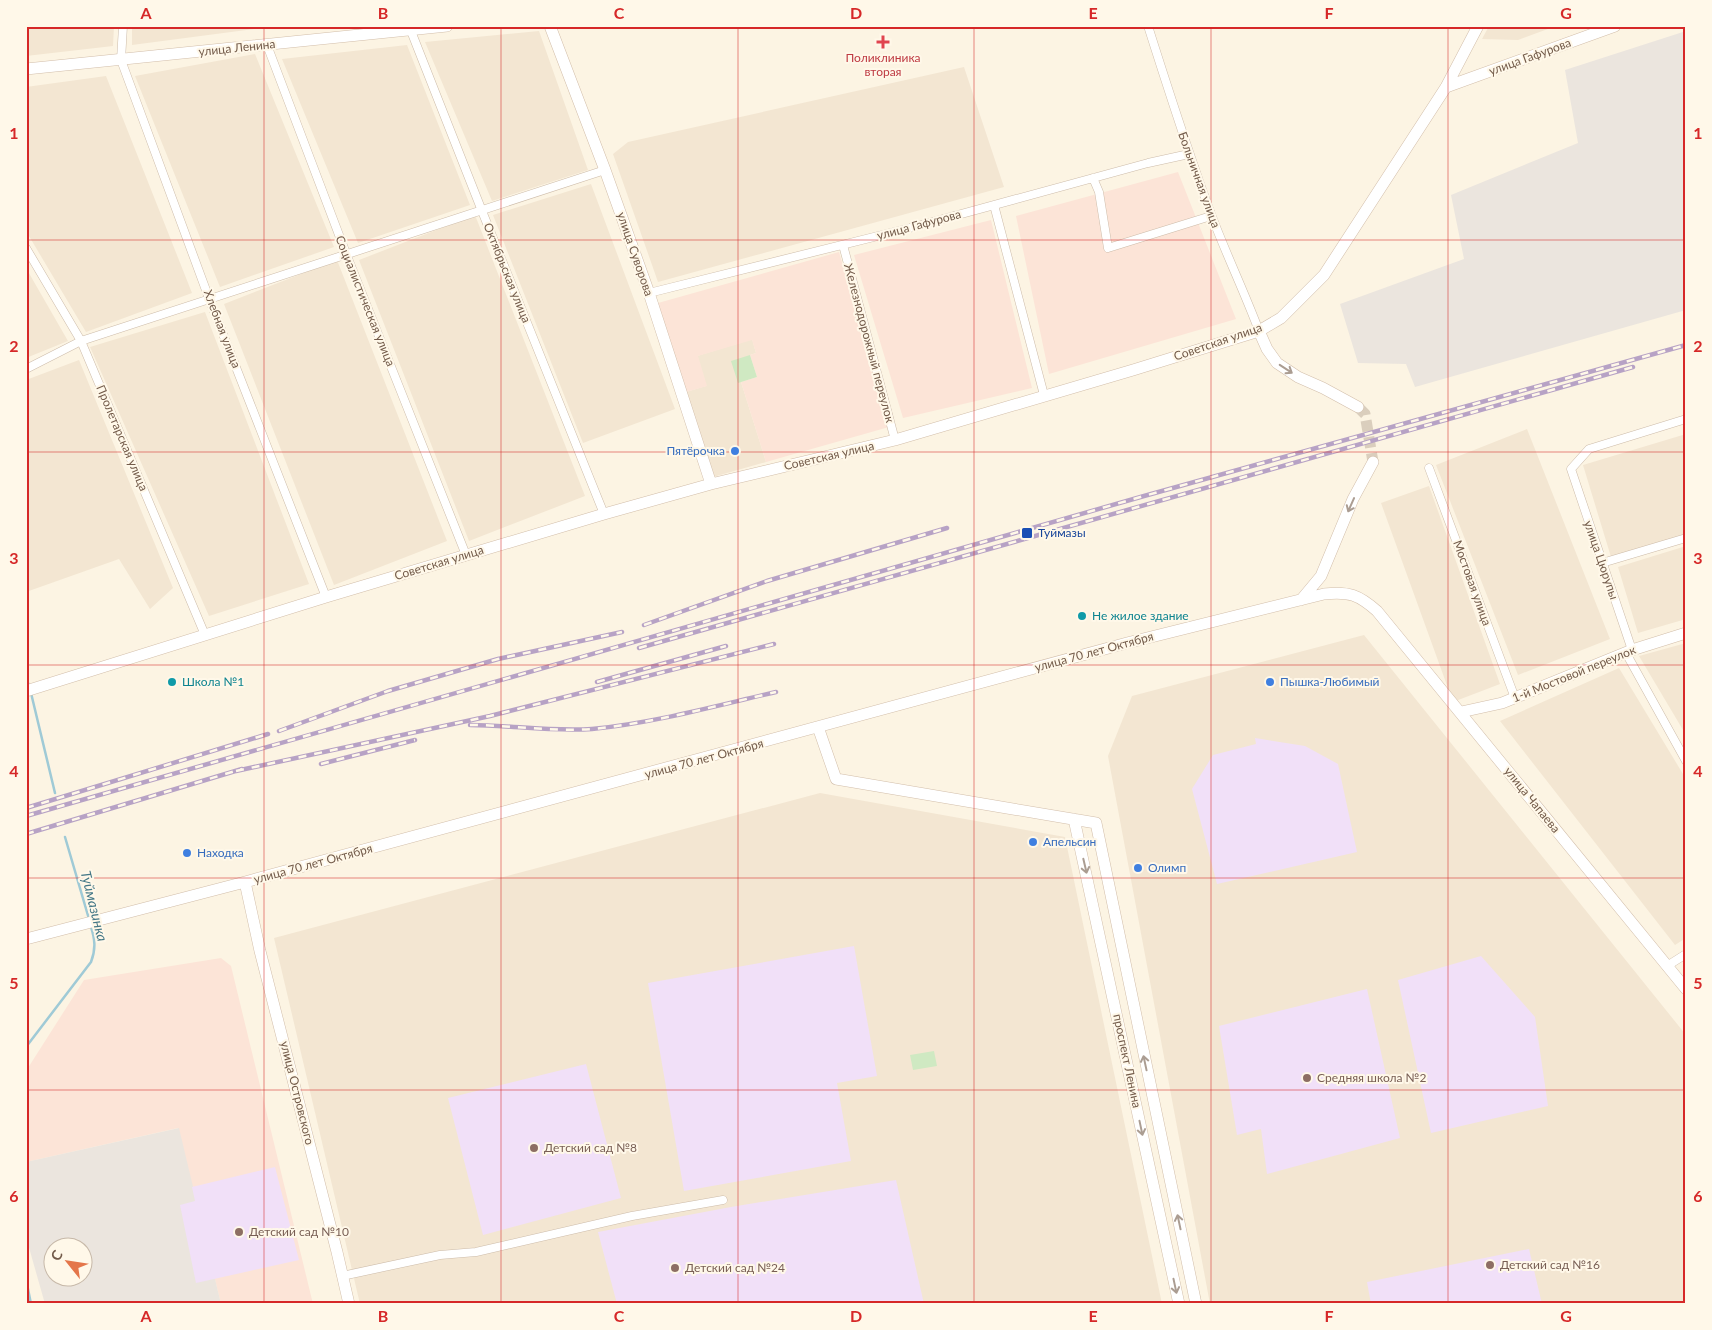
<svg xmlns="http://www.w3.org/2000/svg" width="1712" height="1330" viewBox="0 0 1712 1330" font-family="Lato,sans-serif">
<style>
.residential{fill:#f3e6d2}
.commercial{fill:#fce4d7}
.industrial{fill:#ebe5de;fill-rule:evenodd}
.education{fill:#f1e0f8}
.green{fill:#cfe9c2}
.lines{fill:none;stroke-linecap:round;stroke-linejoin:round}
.stream{stroke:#9fcad6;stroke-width:2.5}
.secondary-tunnel{stroke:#dacebd;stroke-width:11;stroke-dasharray:11 5.5;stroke-linecap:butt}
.street-casing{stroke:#cdbcaa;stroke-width:9}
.secondary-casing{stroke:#d2beaa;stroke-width:12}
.street{stroke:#fff;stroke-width:8}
.secondary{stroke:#fff;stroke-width:11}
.rail-casing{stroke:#b7a2c5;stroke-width:4.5}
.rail{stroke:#fff8e9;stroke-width:2.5;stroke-dasharray:8;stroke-linecap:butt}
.oneway{stroke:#ab9d92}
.grid{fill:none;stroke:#d62828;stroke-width:1;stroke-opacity:0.55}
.health-dot{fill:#e0444e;stroke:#fff8e9;stroke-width:2}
.shop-dot{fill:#3f7fe0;stroke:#fff8e9;stroke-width:2}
.transit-dot{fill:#1a4fb4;stroke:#fff8e9;stroke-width:2}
.culture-dot{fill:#0f9aa8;stroke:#fff8e9;stroke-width:2}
.education-dot{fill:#8d6e63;stroke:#fff8e9;stroke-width:2}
.labels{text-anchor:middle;stroke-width:4;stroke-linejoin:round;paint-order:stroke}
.street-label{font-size:12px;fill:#735b4a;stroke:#fff8e9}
.health-label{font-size:12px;fill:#be3a42;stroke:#fff8e9}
.shop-label{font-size:12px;fill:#366cbe;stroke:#fff8e9;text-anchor:start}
.transit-label{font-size:12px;fill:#164399;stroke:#fff8e9;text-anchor:start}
.culture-label{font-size:12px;fill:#0d838f;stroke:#fff8e9;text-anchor:start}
.education-label{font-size:12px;fill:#785e54;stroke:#fff8e9;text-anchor:start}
.water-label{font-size:14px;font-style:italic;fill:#447786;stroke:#fff8e9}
.neatline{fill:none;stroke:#d62828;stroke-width:2}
.grid-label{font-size:16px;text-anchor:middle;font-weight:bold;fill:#d62828}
</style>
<rect width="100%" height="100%" fill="#fcf4e3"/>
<!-- residential -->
<path class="residential" d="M26 26H114L113 46 26 56Z
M132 26H253L254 29 132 45Z
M1489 26H1556L1518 40 1482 39Z
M539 31 588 170 492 201 425 42Z
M407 45 470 205 358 243 282 59Z
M255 54 334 247 220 287 135 76Z
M964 67 1004 187 658 282 613 154 628 142Z
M106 76 192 293 86 332 26 231V87Z
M591 184 675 409 583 443 493 215Z
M475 215 585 496 469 541 359 260Z
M337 260 447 541 334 585 224 304Z
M26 268 68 341 26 358Z
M205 312 309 584 209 616 90 347Z
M752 339 756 353 750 355 741 382 766 462 713 477 686 392 706 386 697 356Z
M79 360 173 588 150 609 119 559 26 592V380Z
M1527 429 1610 639 1518 675 1436 465Z
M1686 434V534L1611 557 1583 465Z
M1429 486 1500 684 1453 702 1381 503Z
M1686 546V619L1638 633 1618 567Z
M1364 635 1686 1035V1304H1210L1108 756 1132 696Z
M1686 643V735L1639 656Z
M1619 668 1686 779V938L1675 945 1500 721Z
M820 793 1065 837 1162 1304H360L274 938Z"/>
<!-- commercial -->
<path class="commercial" d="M1178 172 1236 319 1049 374 1016 216Z
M991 220 1032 388 903 418 854 255Z
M839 252 889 427 766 462 741 382 757 377 750 355 756 353 752 340 698 356 707 386 686 392 658 303Z
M221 958 231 966 313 1304H221L178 1128 26 1162V1071L84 980Z"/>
<!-- industrial -->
<path class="industrial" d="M1686 31V310L1415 387 1406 364 1358 363 1340 304 1464 259 1451 195 1578 143 1565 70Z
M179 1128 221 1304H45L26 1237V1162ZM52 1248H82V1278H52Z"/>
<!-- education -->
<path class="education" d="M1255 738 1305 746 1338 764 1357 852 1217 884 1192 789 1213 755 1256 744Z
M854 946 877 1076 837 1083 851 1161 684 1191 648 983Z
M1481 956 1535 1017 1548 1106 1431 1133 1398 980Z
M1367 989 1400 1138 1267 1174 1261 1129 1237 1135 1219 1026Z
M586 1064 621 1198 483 1235 448 1098Z
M275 1167 299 1260 196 1283 180 1205 195 1201 192 1187Z
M896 1180 924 1304H617L598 1232 731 1207Z
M1529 1249 1542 1304H1371L1367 1282Z"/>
<!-- green -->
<path class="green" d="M750 355 757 377 738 383 731 361Z
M934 1051 937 1066 913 1070 910 1055Z"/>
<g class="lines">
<!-- stream -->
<path class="stream" d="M26 675 29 687
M31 693 55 793
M65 837 89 919
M26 1047 91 962C96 949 95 939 91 927
M26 1279 31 1304"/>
<!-- secondary-tunnel -->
<path class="secondary-tunnel" d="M1358 407 1365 414 1373 462"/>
<!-- street casing -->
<g class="street-casing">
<path id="street" d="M123 26 121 60 210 301 326 597
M1148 26C1168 89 1188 152 1211 214 1226 254 1244 291 1259 331
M411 31 482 211 604 514
M267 45 347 256 466 555
M1093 178 1099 192 1108 248 1211 216
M994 205 1044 395
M843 245 895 440
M26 248 81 341 205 635
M649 293 910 228 1148 163 1189 154
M26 369 81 341 605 170
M1429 468 1515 698
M1602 563 1686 538
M1632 650 1571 469 1589 449 1686 419
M1626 653 1686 761
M1667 966 1686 954
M342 1276 440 1255 476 1252 632 1216 723 1200"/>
</g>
<!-- secondary casing -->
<g class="secondary-casing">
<path id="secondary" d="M550 26 605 170 649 293 711 484
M26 69 447 26
M1446 87 1615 26
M1259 331 1267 349 1277 363 1298 377 1323 388 1358 407
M1301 600 1321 576 1353 499 1373 462
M26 691 326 597 604 514 711 484 895 440 1133 370 1259 331 1281 318 1324 275 1446 87 1478 26
M1461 712 1502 703 1632 650 1686 633
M818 727 836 779 1096 823 1196 1304
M1074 819 1179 1304
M245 882 260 951 337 1252 349 1304
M26 939 245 882 1127 643 1324 594C1349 591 1359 595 1377 611L1686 989"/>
</g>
<!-- street -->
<use href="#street" class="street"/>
<!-- secondary -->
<use href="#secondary" class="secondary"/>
<!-- rail casing -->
<g class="rail-casing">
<path id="rail" d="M644 625 767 581 947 528
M639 648 1633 367
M597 682 726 646
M470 725C510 725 552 732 592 729 654 723 715 706 776 692
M279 731 388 691 498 659 622 632
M321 764 415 740
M236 771 490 716 774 644
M26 808 268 734
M26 816 1144 496 1686 345
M26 834 242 769"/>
</g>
<!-- rail -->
<use href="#rail" class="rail"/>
</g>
<!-- one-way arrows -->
<defs><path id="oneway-shaft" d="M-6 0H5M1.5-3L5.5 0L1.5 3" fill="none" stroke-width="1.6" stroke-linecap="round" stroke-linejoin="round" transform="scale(1.25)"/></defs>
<g class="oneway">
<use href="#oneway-shaft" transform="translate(1286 369) rotate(33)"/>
<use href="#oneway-shaft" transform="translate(1351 505) rotate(114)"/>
<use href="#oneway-shaft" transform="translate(1085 866) rotate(77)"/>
<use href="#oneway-shaft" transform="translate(1145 1063) rotate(-102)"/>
<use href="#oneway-shaft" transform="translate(1141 1128) rotate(78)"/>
<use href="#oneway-shaft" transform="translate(1179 1222) rotate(-102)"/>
<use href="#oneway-shaft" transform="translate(1175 1286) rotate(78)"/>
</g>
<!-- grid -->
<path class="grid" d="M264 26V1304M501 26V1304M738 26V1304M974 26V1304M1211 26V1304M1448 26V1304M26 240H1686M26 452H1686M26 665H1686M26 878H1686M26 1090H1686"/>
<!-- markers -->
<path class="health-dot" d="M880.5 34.5h5v5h5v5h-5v5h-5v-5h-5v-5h5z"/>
<g class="shop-dot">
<circle cx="735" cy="451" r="5"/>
<circle cx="1270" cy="682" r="5"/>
<circle cx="1033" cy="842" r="5"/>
<circle cx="187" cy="853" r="5"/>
<circle cx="1138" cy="868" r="5"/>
</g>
<rect class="transit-dot" x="1021" y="527" width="12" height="12" rx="2.5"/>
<g class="culture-dot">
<circle cx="1082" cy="616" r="5"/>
<circle cx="172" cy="682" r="5"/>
</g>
<g class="education-dot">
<circle cx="1307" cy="1078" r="5"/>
<circle cx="534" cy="1148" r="5"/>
<circle cx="239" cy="1232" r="5"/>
<circle cx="1490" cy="1265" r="5"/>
<circle cx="675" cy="1268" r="5"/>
</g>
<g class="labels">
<!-- street labels -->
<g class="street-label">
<text transform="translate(237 48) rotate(-6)" y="4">улица Ленина</text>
<text transform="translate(1530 57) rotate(-20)" y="4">улица Гафурова</text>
<text transform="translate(1199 180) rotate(70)" y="4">Больничная улица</text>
<text transform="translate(919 225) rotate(-15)" y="4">улица Гафурова</text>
<text transform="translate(635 254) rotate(71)" y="4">улица Суворова</text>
<text transform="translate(507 273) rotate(68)" y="4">Октябрьская улица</text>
<text transform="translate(365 301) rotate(68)" y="4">Социалистическая улица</text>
<text transform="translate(222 329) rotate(69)" y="4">Хлебная улица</text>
<text transform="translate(1218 342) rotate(-19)" y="4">Советская улица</text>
<text transform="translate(869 343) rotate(75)" y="4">Железнодорожный переулок</text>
<text transform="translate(122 438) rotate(67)" y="4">Пролетарская улица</text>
<text transform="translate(829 456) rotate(-13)" y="4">Советская улица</text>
<text transform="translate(1601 560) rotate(71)" y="4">улица Цюрупы</text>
<text transform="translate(439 563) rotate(-17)" y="4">Советская улица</text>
<text transform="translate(1472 583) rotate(70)" y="4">Мостовая улица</text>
<text transform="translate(1094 652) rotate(-15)" y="4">улица 70 лет Октября</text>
<text transform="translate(1574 674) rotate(-22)" y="4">1-й Мостовой переулок</text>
<text transform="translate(704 759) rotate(-15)" y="4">улица 70 лет Октября</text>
<text transform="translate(1532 800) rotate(51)" y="4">улица Чапаева</text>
<text transform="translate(313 864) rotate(-15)" y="4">улица 70 лет Октября</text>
<text transform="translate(1127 1061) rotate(78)" y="4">проспект Ленина</text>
<text transform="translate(297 1093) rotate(76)" y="4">улица Островского</text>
</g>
<!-- health labels -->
<g class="health-label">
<text x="883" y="62">Поликлиника<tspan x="883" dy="14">вторая</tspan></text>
</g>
<!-- shop labels -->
<g class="shop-label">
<text x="725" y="455" text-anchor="end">Пятёрочка</text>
<text x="1280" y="686">Пышка-Любимый</text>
<text x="1043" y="846">Апельсин</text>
<text x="197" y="857">Находка</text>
<text x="1148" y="872">Олимп</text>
</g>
<!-- transit labels -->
<g class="transit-label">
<text x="1038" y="537">Туймазы</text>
</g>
<!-- culture labels -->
<g class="culture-label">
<text x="1092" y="620">Не жилое здание</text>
<text x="182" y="686">Школа №1</text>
</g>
<!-- education labels -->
<g class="education-label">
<text x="1317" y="1082">Средняя школа №2</text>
<text x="544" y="1152">Детский сад №8</text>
<text x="249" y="1236">Детский сад №10</text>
<text x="1500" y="1269">Детский сад №16</text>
<text x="685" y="1272">Детский сад №24</text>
</g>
<!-- water labels -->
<g class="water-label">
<text transform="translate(94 906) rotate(76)" y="5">Туймазинка</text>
</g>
</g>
<!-- border -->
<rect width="1712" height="1330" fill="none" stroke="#fff8e9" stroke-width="55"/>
<!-- north arrow -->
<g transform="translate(68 1262) rotate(300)"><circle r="24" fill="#fff8e9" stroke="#c7b9a9"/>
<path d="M0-4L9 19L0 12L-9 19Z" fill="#e4764a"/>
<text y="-8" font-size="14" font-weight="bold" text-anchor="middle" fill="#735b4a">С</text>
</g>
<rect x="28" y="28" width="1656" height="1274" class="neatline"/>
<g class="grid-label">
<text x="146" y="19">A</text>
<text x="383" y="19">B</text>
<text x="619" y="19">C</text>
<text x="856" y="19">D</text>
<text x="1093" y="19">E</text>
<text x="1329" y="19">F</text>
<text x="1566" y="19">G</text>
<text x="14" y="139">1</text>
<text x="1698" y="139">1</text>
<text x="14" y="352">2</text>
<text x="1698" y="352">2</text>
<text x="14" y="564">3</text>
<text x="1698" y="564">3</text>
<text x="14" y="777">4</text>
<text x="1698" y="777">4</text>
<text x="14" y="989">5</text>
<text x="1698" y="989">5</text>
<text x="14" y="1202">6</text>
<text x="1698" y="1202">6</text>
<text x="146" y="1322">A</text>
<text x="383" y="1322">B</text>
<text x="619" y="1322">C</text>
<text x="856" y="1322">D</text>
<text x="1093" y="1322">E</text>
<text x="1329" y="1322">F</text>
<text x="1566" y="1322">G</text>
</g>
</svg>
